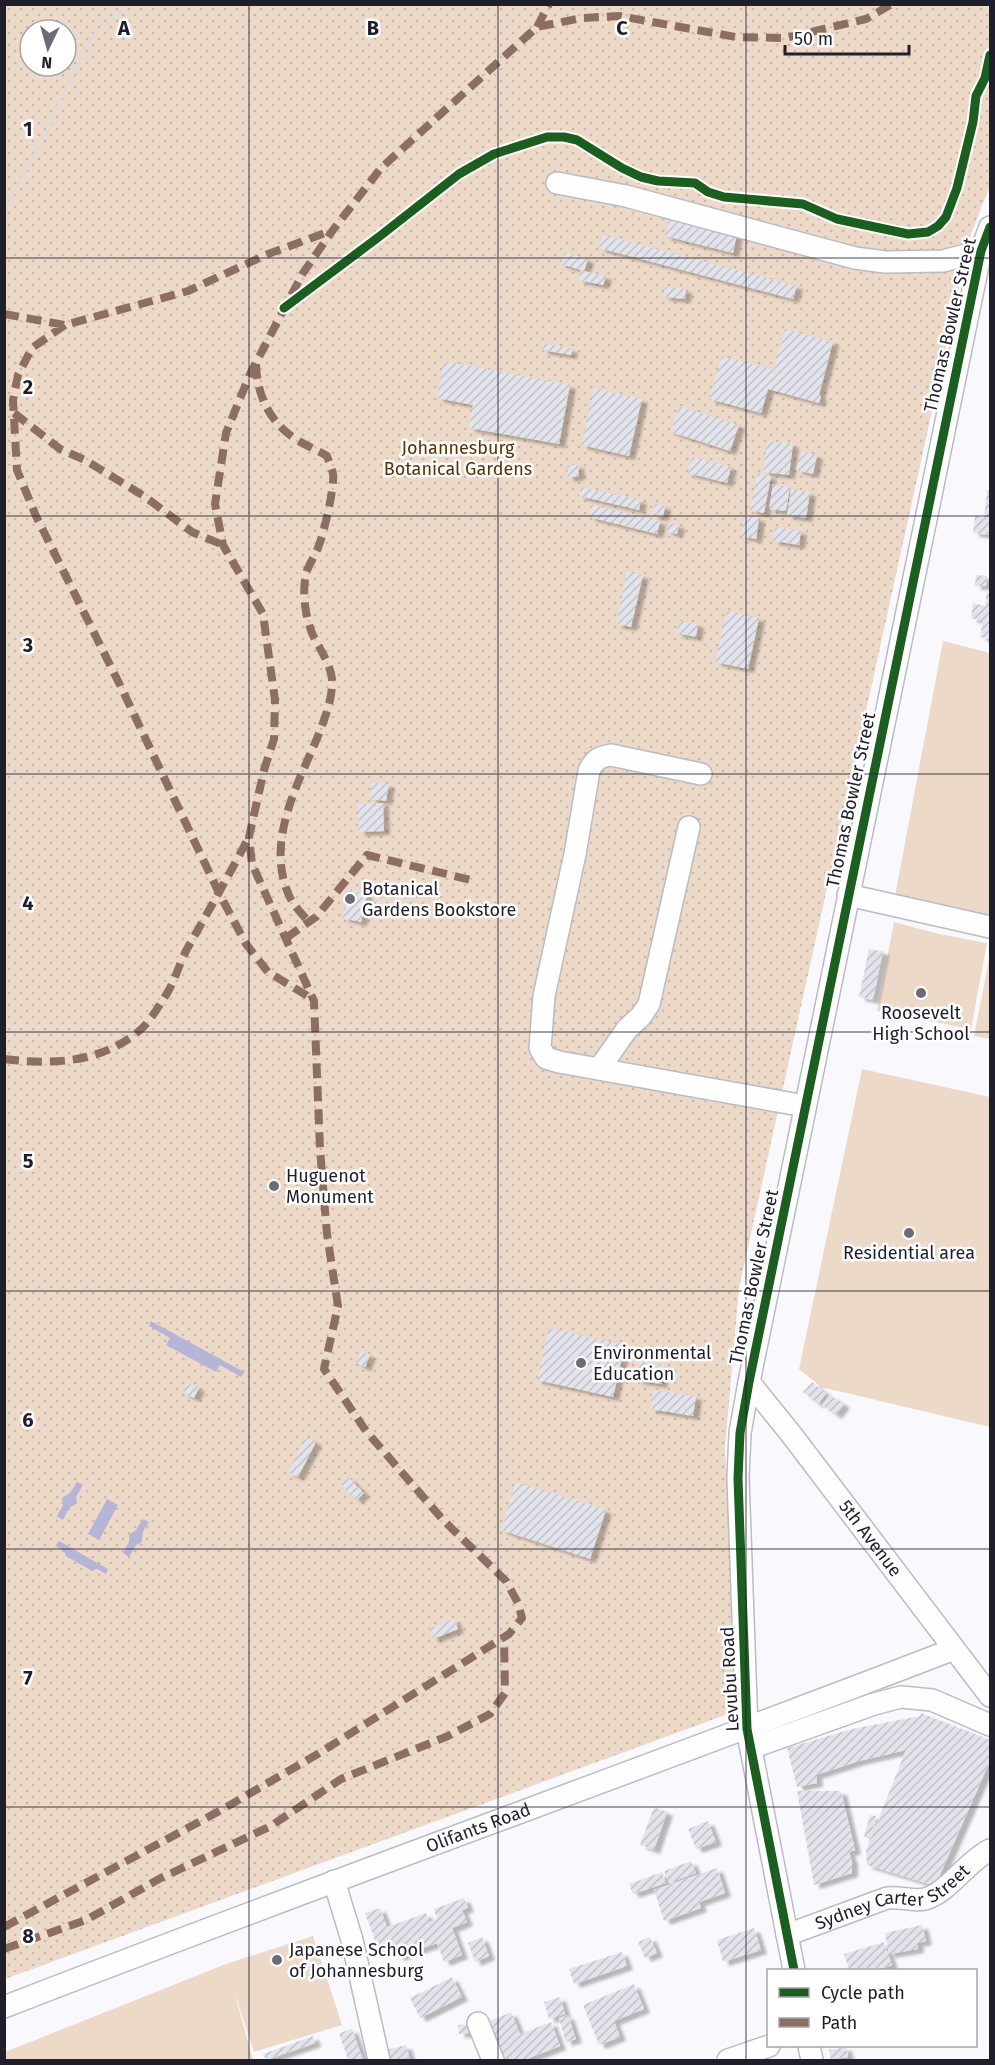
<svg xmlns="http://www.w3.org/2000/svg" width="995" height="2065" viewBox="0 0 995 2065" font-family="'Fira Sans',sans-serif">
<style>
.grass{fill:#edd9c8}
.park{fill:url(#park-dots);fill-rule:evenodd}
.water{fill:#b6b4d7}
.building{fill:url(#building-hatch);filter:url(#shadow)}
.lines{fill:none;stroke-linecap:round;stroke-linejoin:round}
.minor-casing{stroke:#bbbbc3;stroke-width:24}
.path{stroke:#dbdbde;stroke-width:3;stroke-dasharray:6 3;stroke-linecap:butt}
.minor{stroke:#fefeff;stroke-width:21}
.quiet{stroke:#8d6e63;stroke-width:8;stroke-dasharray:15 8;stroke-linecap:butt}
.cycleway-casing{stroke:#fff;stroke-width:13}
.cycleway{stroke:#1b5e20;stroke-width:9}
.grid{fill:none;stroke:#1f1e2b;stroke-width:1.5;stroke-opacity:0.55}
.poi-dot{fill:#6b6b74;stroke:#fff;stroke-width:2}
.labels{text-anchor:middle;stroke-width:5;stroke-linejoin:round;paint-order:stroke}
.street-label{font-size:18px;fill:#1f1e2b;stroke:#fff}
.park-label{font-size:18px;fill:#5a3103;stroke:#fff}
.poi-label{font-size:18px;fill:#1f1e2b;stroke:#fff;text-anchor:start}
.grid-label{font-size:20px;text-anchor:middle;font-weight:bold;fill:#1f1e2b;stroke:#fff;stroke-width:5;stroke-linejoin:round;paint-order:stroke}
</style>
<defs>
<pattern id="park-dots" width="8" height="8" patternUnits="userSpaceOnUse" patternTransform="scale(1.5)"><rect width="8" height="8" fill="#edd9c8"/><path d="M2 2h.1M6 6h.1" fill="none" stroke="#cbbaac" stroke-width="1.8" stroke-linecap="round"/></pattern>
<pattern id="building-hatch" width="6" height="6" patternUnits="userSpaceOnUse" patternTransform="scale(1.5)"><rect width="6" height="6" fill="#e3e3ec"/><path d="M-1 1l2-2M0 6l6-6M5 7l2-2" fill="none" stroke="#c2c2cb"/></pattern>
<filter id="shadow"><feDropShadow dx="6" dy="4" stdDeviation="1.5" flood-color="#0004"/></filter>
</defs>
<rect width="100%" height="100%" fill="#f9f9fd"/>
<!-- grass -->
<path class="grass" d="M943 641 990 653V917L895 896Z
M894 922 939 934 987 943 971 1029 877 1011Z
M990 955V1039L974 1036Z
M862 1069 990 1097V1427L821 1387 799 1369Z
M313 1936 342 2025 254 2052 234 1991 253 2060H5V2052L226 1964Z"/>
<!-- park -->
<path class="park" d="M5 5H990V186L971 234 739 1288 725 1448 739 1710 5 1979ZM30 30H66V66H30Z"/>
<!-- water -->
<path class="water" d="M151 1321 244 1372 241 1377 220 1365 216 1372 166 1345 170 1338 149 1326Z
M77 1482 83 1485 76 1497 77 1503 69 1508 63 1520 57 1516 63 1505 62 1498 70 1493Z
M107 1499 118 1505 99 1540 88 1534Z
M143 1519 149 1522C147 1525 143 1530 143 1533 141 1540 144 1543 136 1545L129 1557 123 1553 129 1542V1535L136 1530Z
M59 1541 108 1569 106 1574 97 1569 92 1571 66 1556 64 1551 56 1546Z"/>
<!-- building -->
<path class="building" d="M670 217 737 234 733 253 665 236Z
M603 235 797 286 793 299 599 248Z
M565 252 588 259 584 271 606 276 603 285 578 280 581 270 561 264Z
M665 287 686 289 685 299 664 297Z
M785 329 833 342 819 395 821 396 819 403 768 389 761 413 709 399 722 356 774 370Z
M543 343 572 349 571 355 542 350Z
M444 361 570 385 559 444 469 428 473 405 437 398Z
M594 388 642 399 629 456 581 445Z
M679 406 739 425 730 451 671 432Z
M767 441 793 444 789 475 763 472Z
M801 451 817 455 813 474 796 470Z
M692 457 731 467 727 483 688 473Z
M578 464 579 476 568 478 567 466Z
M758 473 771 476 764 513 750 510Z
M773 484 790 487 786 511 769 509Z
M581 487 641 500 639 510 579 496Z
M791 489 810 492 806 518 787 515Z
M987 490H990V535L973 533 975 516 984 517Z
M655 504 665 506 663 517 652 515Z
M592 505 660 521 657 534 589 517Z
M745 515 759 518 756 539 741 536Z
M669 523 679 525 677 534 666 531Z
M775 527 801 531 799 545 773 541Z
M627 572 643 575 631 627 616 624Z
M976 575 987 576 986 586H975Z
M987 592 990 593V639L980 637 983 621 971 618 973 603 985 606Z
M727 611 759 618 748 669 715 662Z
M679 621 698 624 696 637 676 633Z
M372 782 389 784 386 801 370 799Z
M383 803 384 831 359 832 358 804Z
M349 890 367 894 361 922 343 918Z
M869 949 883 951 873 1000 859 997Z
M549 1328 625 1345 613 1397 537 1380Z
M361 1351 370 1355 365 1367 356 1363Z
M640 1361 664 1365 661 1384 637 1380Z
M812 1382 826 1393 818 1404 803 1392Z
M188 1383 199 1388 194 1398 183 1393Z
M653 1390 696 1396 693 1416 650 1409Z
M830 1395 844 1404 836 1415 822 1405Z
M306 1437 316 1442 298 1477 288 1472Z
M348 1477 364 1493 357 1500 340 1484Z
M516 1482 606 1510 590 1559 501 1530Z
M454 1619 458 1629 433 1639 429 1629Z
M921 1713 990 1740V1761L935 1886 867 1865 866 1850 906 1750 859 1761 816 1775 817 1783 797 1787 787 1748 852 1729 920 1716Z
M797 1791H841L855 1850 849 1852 852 1861V1873L814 1885Z
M654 1807 667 1812 654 1850 640 1845Z
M870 1815 876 1816 870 1839 864 1837Z
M708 1821 716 1842 696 1849 688 1829Z
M691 1861 696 1873 669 1883 664 1871Z
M717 1868 725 1893 699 1902 701 1908 664 1921 654 1890Z
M662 1872 666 1883 633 1894 629 1884Z
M464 1898 468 1908 462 1910 467 1922 452 1928 462 1955 444 1962 437 1943 398 1957 395 1949 380 1954 365 1913 380 1908 387 1927 426 1913 429 1922 437 1919 434 1909Z
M922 1925 926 1941 917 1943 918 1949 889 1954 885 1933Z
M754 1928 761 1950 723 1962 717 1940Z
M482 1937 489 1956 475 1962 468 1943Z
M650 1937 657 1953 645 1958 638 1942Z
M884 1942 892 1965 876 1970H849L844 1954Z
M622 1952 627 1966 574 1984 569 1969Z
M452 1977 462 1997 420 2018 410 1998Z
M634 1984 644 2009 614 2021 620 2037 599 2045 583 2005Z
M560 1997 565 2014 549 2019 544 2002Z
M511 2012 520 2034 551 2022 560 2046 529 2058 530 2060H503L488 2022Z
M568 2015 576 2039 566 2042 559 2018Z
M468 2024 469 2033 459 2034 458 2025Z
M352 2029 363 2060H348L339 2033Z
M313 2036 315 2043 266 2060 263 2054Z
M406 2045 410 2060H385L382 2051Z
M846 2047 848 2057 831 2060 829 2050Z"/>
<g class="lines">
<!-- minor casing -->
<g class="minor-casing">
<g id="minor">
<path d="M557 183 626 196 855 258 885 262 943 261 981 251"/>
<path d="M701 774 611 755C599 757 594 760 589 771L575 854 544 996 540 1048 546 1058 559 1062 805 1106"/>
<path d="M848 895 990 927"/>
<path d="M599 1069 627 1029 641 1016 649 1004 689 827"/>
<path id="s1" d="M749 1382 791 1434 990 1696"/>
<path d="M751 1748 874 1704 901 1697 932 1700 990 1725"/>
<path d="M334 1881 352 1940 379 2060"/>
<path id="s2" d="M787 1935 887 1898C899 1896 913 1902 925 1899 949 1892 966 1862 990 1850"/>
<path d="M794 1970 747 1729 738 1478 740 1433 749 1382 981 251 990 227"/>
<path id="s3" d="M4 2007C320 1884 638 1771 954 1649"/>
<path d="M478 2023 493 2060"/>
<path d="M809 2046 812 2060"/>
<path d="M728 2060 769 2046"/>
</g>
</g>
<!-- path -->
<path class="path" d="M4 214 21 179 44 136 90 38 129 4"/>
<!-- minor -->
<use href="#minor" class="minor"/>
<!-- quiet -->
<path class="quiet" d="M537 27 549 4
M4 314 65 325 188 291 268 254 333 230
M65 325 32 348 18 375 13 400 17 470 36 516 120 685 219 893 246 944 268 972 314 1000
M256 364C257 396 270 423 297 440 307 446 317 450 327 456 329 462 332 468 333 474 335 485 324 533 319 545 316 555 308 565 306 574 302 593 305 615 312 633 318 647 330 662 332 679 333 698 325 718 318 736 298 784 266 840 288 893 292 904 301 913 309 922
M14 413 60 449 85 460 144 496 192 532 223 545
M286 938 316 917 367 855 471 880
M4 1059C52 1065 101 1063 139 1031 149 1023 159 1006 166 995 175 981 179 964 187 949 208 912 229 875 249 837
M4 1927 223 1809 316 1755 509 1634 522 1618 518 1603 506 1581 444 1521 366 1431 324 1369 338 1306 327 1234 320 1149 314 1001 252 864 249 837 264 770 274 739 275 700 263 614 223 545 215 504 226 433 250 374 303 273 333 230 381 168 537 27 582 18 619 16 736 37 785 38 866 19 892 4
M4 1949 86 1920 159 1879 271 1826 341 1779 448 1736 490 1714 505 1693 504 1638"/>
<!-- cycleway casing -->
<g class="cycleway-casing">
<path id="cycleway" d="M284 308 380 236 459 174 494 154 547 137H564L577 140 622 168 641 177 658 181 695 183 708 192 724 197 803 204 837 219 908 234 928 232 938 226 946 217 957 188 973 122 976 96 985 78 990 55
M794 1970 747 1729 738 1478 740 1433 749 1382 981 251 990 227"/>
</g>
<!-- cycleway -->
<use href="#cycleway" class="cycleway"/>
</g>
<!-- grid -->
<path class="grid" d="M249 4V2060M498 4V2060M746 4V2060M4 258H990M4 516H990M4 774H990M4 1032H990M4 1291H990M4 1549H990M4 1807H990"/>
<!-- markers -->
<g class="poi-dot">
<circle cx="350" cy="899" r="6"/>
<circle cx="921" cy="993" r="6"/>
<circle cx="274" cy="1186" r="6"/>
<circle cx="909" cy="1233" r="6"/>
<circle cx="581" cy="1363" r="6"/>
<circle cx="277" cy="1960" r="6"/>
</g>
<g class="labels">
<!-- street labels -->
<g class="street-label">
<text transform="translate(950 325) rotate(-77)" y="6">Thomas Bowler Street</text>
<text transform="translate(851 800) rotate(-78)" y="6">Thomas Bowler Street</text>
<text transform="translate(754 1277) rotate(-78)" y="6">Thomas Bowler Street</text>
<text dy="6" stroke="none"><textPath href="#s1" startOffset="198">5th Avenue</textPath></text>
<text transform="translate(730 1679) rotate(-93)" y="6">Levubu Road</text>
<text dy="6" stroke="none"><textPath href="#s3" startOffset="507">Olifants Road</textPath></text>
<text dy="6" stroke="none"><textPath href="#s2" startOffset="114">Sydney Carter Street</textPath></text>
</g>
<!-- park labels -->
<g class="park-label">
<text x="458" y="454">Johannesburg<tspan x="458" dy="21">Botanical Gardens</tspan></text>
</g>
<!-- poi labels -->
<g class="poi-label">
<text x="362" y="895">Botanical<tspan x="362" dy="21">Gardens Bookstore</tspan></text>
<text x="921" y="1019" text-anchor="middle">Roosevelt<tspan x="921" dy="21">High School</tspan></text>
<text x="286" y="1182">Huguenot<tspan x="286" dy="21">Monument</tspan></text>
<text x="909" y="1259" text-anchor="middle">Residential area</text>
<text x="593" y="1359">Environmental<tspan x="593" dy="21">Education</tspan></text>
<text x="289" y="1956">Japanese School<tspan x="289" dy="21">of Johannesburg</tspan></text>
</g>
</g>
<g class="grid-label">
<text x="124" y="35">A</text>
<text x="373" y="35">B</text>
<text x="622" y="35">C</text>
<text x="28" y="136">1</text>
<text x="28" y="394">2</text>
<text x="28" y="652">3</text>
<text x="28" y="910">4</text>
<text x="28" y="1168">5</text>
<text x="28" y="1427">6</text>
<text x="28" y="1685">7</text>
<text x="28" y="1943">8</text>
</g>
<!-- border -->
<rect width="995" height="2065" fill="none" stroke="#1f1e2b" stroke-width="12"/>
<!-- legend -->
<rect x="767" y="1969" width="210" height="78" fill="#ffffff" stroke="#a5a5aa" stroke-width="1.5"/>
<rect x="779" y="1988" width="30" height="9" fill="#1b5e20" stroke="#a5a5aa" stroke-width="1.5"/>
<text x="821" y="1999" font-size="18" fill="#1f1e2b">Cycle path</text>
<rect x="779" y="2018" width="30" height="9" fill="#8d6e63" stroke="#a5a5aa" stroke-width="1.5"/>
<text x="821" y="2029" font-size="18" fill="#1f1e2b">Path</text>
<!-- north arrow -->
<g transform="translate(48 48) rotate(185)"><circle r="28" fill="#ffffff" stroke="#a5a5aa" stroke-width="1.5"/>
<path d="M0-4.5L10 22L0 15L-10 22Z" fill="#6b6b74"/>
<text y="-9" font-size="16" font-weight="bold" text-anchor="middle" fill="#1f1e2b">N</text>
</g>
<!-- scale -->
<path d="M785 45v9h124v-9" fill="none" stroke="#1f1e2b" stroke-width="3"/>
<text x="794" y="45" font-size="18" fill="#1f1e2b" stroke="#ffffff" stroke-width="4.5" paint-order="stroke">50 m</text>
</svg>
